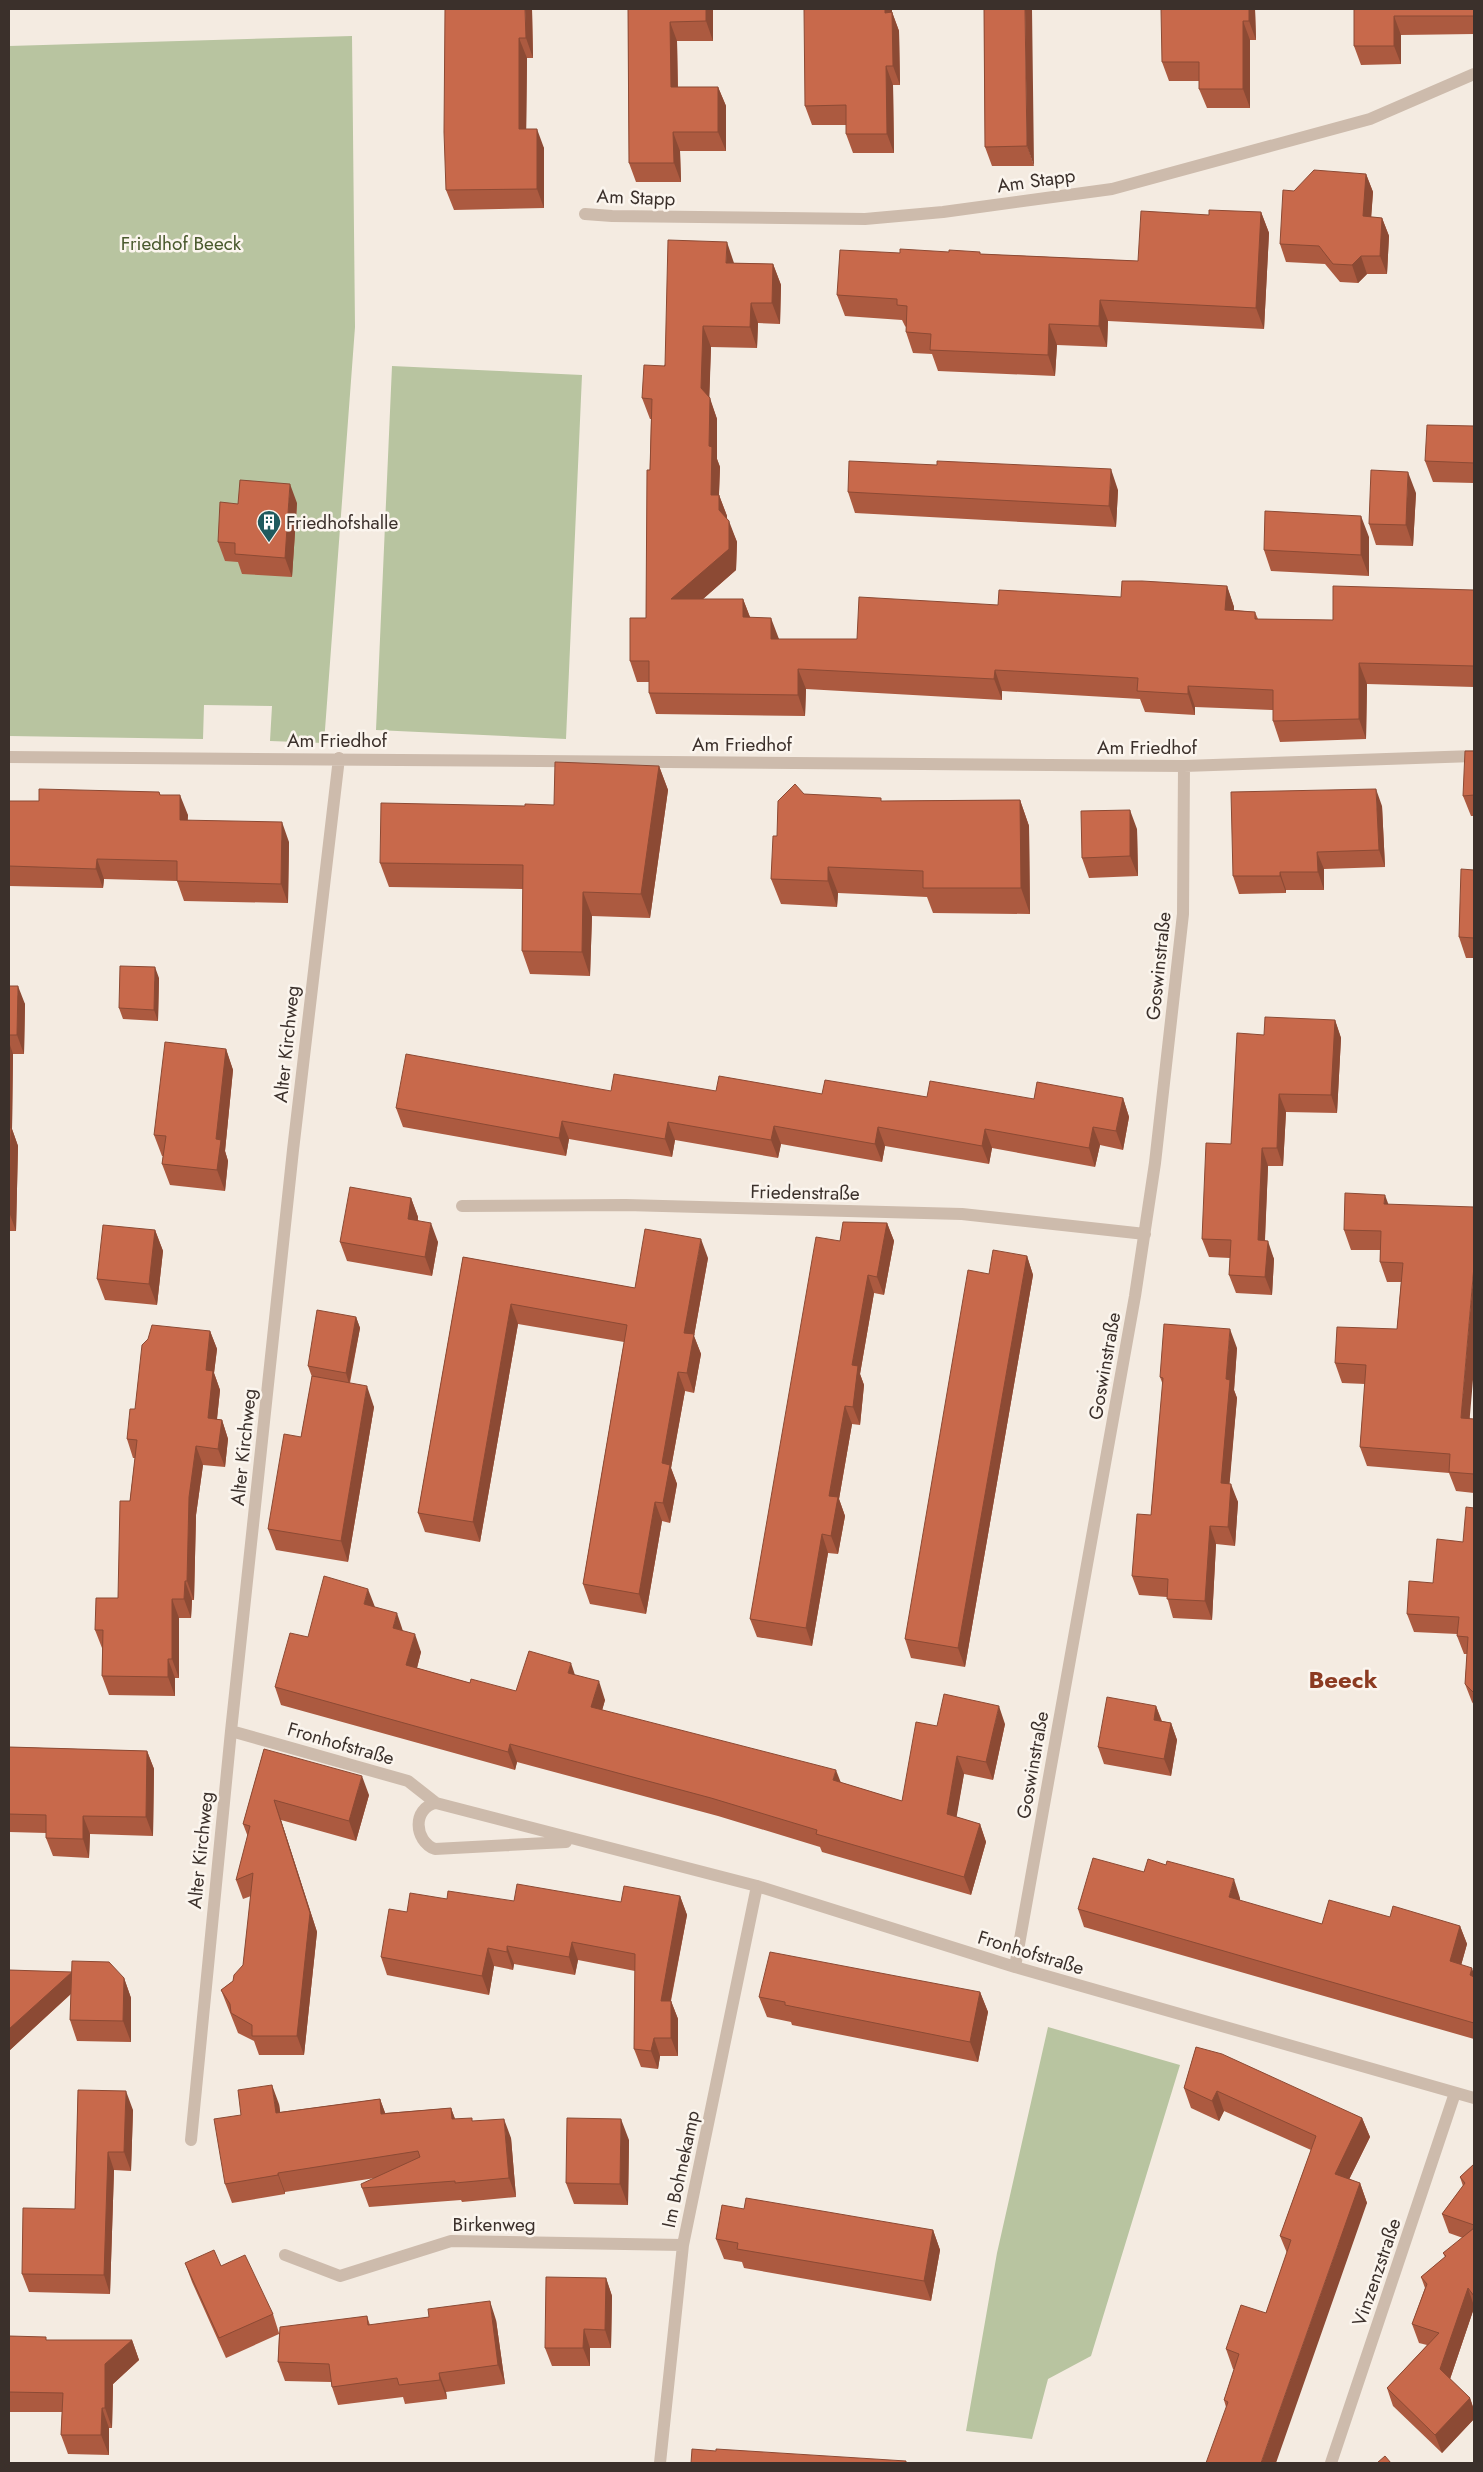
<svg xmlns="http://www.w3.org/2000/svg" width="1483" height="2472" viewBox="0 0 1483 2472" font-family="Jost,sans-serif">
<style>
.green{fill:#b8c4a0}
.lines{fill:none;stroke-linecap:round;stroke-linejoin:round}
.minor{stroke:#cdbbac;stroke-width:12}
.wall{fill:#ac5a40}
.shaded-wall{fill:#8c4a34}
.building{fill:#c8694b;stroke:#8c4a34}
.labels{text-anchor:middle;stroke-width:5;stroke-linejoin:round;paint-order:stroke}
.street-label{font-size:19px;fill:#3b302b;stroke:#fbf5ee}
.park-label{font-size:19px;fill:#4a5a2e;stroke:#fbf5ee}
.poi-label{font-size:19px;fill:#3b302b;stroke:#fbf5ee;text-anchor:start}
.district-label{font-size:24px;font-weight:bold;fill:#8c3b22;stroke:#fbf5ee}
</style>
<rect width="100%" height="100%" fill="#f4ebe1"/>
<!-- green -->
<path class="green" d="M352 36 355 327 324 743 270 741 272 706 204 705 203 739 9 736V46Z
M392 366 582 375 566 739 376 730Z
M1048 2027 1180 2065 1091 2356 1048 2379 1032 2439 966 2431 997 2253Z"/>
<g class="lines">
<!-- minor -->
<path class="minor" d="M585 214 612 216 865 219 943 212 1112 189 1370 119 1474 74
M9 757 1184 766 1474 756
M462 1206 626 1205 962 1214 1145 1234
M231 1731 408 1781 436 1803 757 1886 1015 1967 1474 2098
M436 1803C412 1808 414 1841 435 1849L566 1842
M1015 1967 1135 1296 1155 1163 1183 914 1184 766
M191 2140 231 1731 293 1150 339 758
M285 2255 340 2276 451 2241 683 2245
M660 2463 683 2245 757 1886
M1331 2463 1455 2093"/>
</g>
<!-- wall -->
<path class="wall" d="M532 9 533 58H527L526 129 544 148V208L454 210 446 190Z
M628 9H713V41H677L678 87H718L726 106V151H680L681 182H636L629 163Z
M984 9 1034 166H992L985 147Z
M1255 9 1256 40H1250V108H1207L1199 89V81H1169L1162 62Z
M1354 9H1474V34L1401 35V64L1361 65 1354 46Z
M892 12 899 31 900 85H893L894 153H853L846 134V125H812L805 106Z
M1366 174 1373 192 1371 217 1382 218 1389 236 1387 274H1367L1358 283 1340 282 1325 264 1286 262 1280 244 1294 191Z
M1261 212 1269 233 1264 329 1108 321 1107 347 1057 345 1055 376 938 371 932 354 913 353 906 332V327L905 326 902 320 845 316 837 295 900 253 981 254 1138 261 1209 215Z
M734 263 773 264 781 285 780 324 758 323 757 348 711 347 709 397 717 419V459L720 467 719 495 727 516V519L737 542 736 570 703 599H743L750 617 779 639H857L998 605 1121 597 1227 586 1234 607V610L1255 612 1258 619 1333 620 1474 590V816H1471L1463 796 1474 751V687L1367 684 1366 739 1280 742 1273 721V710L1195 707V715L1145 712 1140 699 1002 691V700L806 689 805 716 656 714 649 693V682H637L630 661 646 618 651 419H650L642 398Z
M1474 426V483L1433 482 1425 461Z
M1118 490 1116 527 855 513 848 492Z
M1416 493 1413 546 1376 545 1369 524Z
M297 503 292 577 242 574 238 562 225 561 218 542 238 504Z
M1369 537V576L1271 571 1264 550Z
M659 766 668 790 650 918 592 916 590 976 530 974 522 951 523 889 389 887 380 863 525 806 554 805Z
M159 792 160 795 188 815 187 820 289 842 288 903 184 901 177 881 104 879 103 888 9 886V801H39Z
M804 794 882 801 1020 800 1029 826 1030 914 933 913 927 897 838 893 837 907 781 904 771 879 777 836Z
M1382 806 1385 867 1324 869V890H1286V893L1239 894 1233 876Z
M1137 829 1138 876 1089 878 1082 858Z
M1474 870V958H1466L1459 937Z
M159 978 158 1021 123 1019 119 1008Z
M9 986 25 1004 24 1054H13L12 1129 18 1146 16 1231H9Z
M1335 1020 1341 1038 1337 1113 1286 1112 1283 1166H1268L1265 1240 1274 1259 1272 1295 1236 1293 1229 1275 1230 1258 1209 1257 1202 1239 1264 1035Z
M226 1049 233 1070 225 1151 228 1161 225 1191 170 1185 162 1164 163 1156H162L154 1135Z
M611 1091H716L822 1094 927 1097 1034 1099 1123 1098 1129 1117 1123 1150 1100 1145 1095 1167 992 1148 989 1164 885 1146 882 1162 781 1144 778 1158 675 1140 672 1157 569 1139 566 1156 403 1127 396 1108Z
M411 1198 418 1217V1220L438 1242 432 1276 347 1261 340 1242Z
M1388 1204 1470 1419H1474V1493L1456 1491 1449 1473 1367 1466 1360 1447 1365 1384 1342 1383 1335 1363 1397 1329 1401 1282H1387L1380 1262V1250H1351L1344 1230Z
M887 1223 894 1241 884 1295 874 1293 860 1374 864 1385 860 1425 852 1424 839 1499 845 1516 838 1554 828 1553 812 1646 757 1637 750 1619 840 1241Z
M155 1230 163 1251 157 1305 105 1300 97 1279Z
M1027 1256 1033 1275 965 1667 911 1658 905 1639 989 1274Z
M463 1257 635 1288 708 1258 694 1336 701 1354 694 1393 685 1391 671 1468 677 1484 670 1523 662 1521 646 1614 590 1604 583 1584 624 1342 518 1324 480 1542 425 1532 418 1513Z
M356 1317 360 1328 350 1383 374 1407 348 1562 276 1550 268 1529 301 1437 312 1377 308 1366Z
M210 1331 217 1349 214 1373 220 1390 217 1419 222 1420 228 1439 225 1467 203 1465 196 1515 194 1600H192L191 1618H179V1678H175V1696L109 1695 102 1676V1648L95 1630 118 1598 135 1458H133L127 1439 135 1409Z
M1237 1348 1234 1390 1237 1398 1229 1484 1238 1502 1235 1546 1216 1544 1212 1620 1173 1618 1167 1597 1139 1595 1132 1576 1151 1515 1163 1385 1160 1377Z
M1474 1508V1705L1472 1702 1465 1684 1467 1654H1464L1457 1636V1634L1414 1632 1407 1614 1433 1583 1463 1542Z
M374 1607 403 1631 421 1652 417 1668 470 1683 516 1691 575 1675 605 1700 602 1710 902 1801 937 1726 1005 1724 993 1780 964 1774 956 1817 980 1824 986 1842 971 1895 822 1852 820 1847 718 1816 517 1762 515 1770 281 1705 275 1687 308 1637Z
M1156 1706 1162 1721 1171 1723 1177 1740 1171 1776 1104 1764 1098 1747Z
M9 1747 147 1751 154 1769 153 1836 90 1834 89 1858 53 1856 46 1838V1833L9 1832Z
M264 1749 369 1795 356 1841 281 1820 317 1932 304 2055H259L254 2041 238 2033 221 1990 233 1981 243 1965 251 1896 243 1899 236 1880 248 1837 243 1824Z
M1144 1872 1240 1898V1901L1322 1924 1390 1917 1460 1926 1467 1944 1461 1965 1474 1974V2039L1084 1927 1078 1909Z
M680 1896 687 1915 671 2001 678 2019V2056H660L658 2069 641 2067 634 2049 635 1971 578 1960 575 1975 514 1964 513 1970 494 1966 489 1995 387 1975 381 1957 407 1912 447 1899 514 1901 621 1902Z
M9 1970 124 1978 131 1998V2042L77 2041 70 2020 71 1994 10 2050 9 2048Z
M980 1992 988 2012 978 2062 792 2025 791 2022 767 2017 759 1997Z
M1196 2047 1362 2118 1370 2137 1349 2179 1360 2183 1367 2203 1226 2407 1224 2400 1234 2369H1233L1226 2349 1266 2313 1287 2253 1280 2236 1311 2150 1224 2111 1219 2121 1191 2108 1184 2088Z
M78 2090 133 2110 131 2171 114 2170 110 2294 29 2292 22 2274 75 2209Z
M380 2099 385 2113 451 2108 455 2119 473 2121 511 2138 516 2197 462 2202 461 2200 369 2207 362 2188 375 2178 285 2192V2194L232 2203 225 2184 241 2115 279 2104 280 2112Z
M629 2140 628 2205 574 2204 566 2183Z
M1474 2164V2308L1450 2379 1470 2398 1474 2410V2419L1442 2453 1393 2406 1387 2388 1427 2345 1419 2343 1412 2324 1425 2288 1421 2277 1445 2257 1443 2253 1463 2238 1449 2233 1442 2214 1463 2186 1460 2177Z
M744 2209 933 2230 940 2250 931 2301 744 2268 742 2262 724 2259 716 2239Z
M185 2263 221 2266 273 2314 279 2333 367 2316 370 2325 496 2320 505 2384 446 2392 447 2399 405 2404 403 2397 338 2405 332 2387 331 2382 285 2381 278 2362 279 2334 226 2358 192 2282Z
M606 2278 612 2296 611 2348H590V2366H552L545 2348Z
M9 2336 47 2340H132L139 2360 113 2384 112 2428H109V2455L68 2454 61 2435 62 2412H9Z"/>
<!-- shaded-wall -->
<path class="shaded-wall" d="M525 9H532L533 58 526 38Z
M706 9H713V41L706 21Z
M885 9H892V32L885 13Z
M1025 9H1032L1034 166 1027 146Z
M1249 9H1255L1256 40 1249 21Z
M892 12 899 31 900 85 893 66Z
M1394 16 1401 35V64L1394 46Z
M1243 21 1250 40V108L1243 89Z
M670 22 677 41 678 106 671 87Z
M519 38 527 58 526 149 519 129Z
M886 66 893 85 894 153 887 134Z
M718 87 726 106V151L718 132Z
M537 129 544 148V208L537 189Z
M673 132 680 151 681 182 674 163Z
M1366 174 1373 192 1370 234 1363 216Z
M1261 212 1269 233 1264 329 1256 308Z
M1382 218 1389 236 1387 274 1380 256Z
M727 242 734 263H726Z
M1361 256 1367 274 1358 283 1352 265Z
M773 264 781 285 780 324 772 303Z
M1100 300 1108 321 1107 347 1099 326Z
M751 303 758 323 757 348 750 327Z
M1049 324 1057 345 1055 376 1048 355Z
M703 326 711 347 709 409 701 388Z
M710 398 717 419V459L720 467 718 516 711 495 709 446Z
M1111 469 1118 490 1116 527 1109 506Z
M1408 472 1416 493 1413 546 1406 525Z
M290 484 297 503 292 577 285 558Z
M719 495 727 516V531L719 510Z
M1361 516 1369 537V576L1361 555Z
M729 521 737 542 736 570 679 620 671 599Z
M1227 586 1234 607 1233 631 1225 610Z
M743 599 751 620 743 617Z
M771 618 779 639H771Z
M1359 663 1367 684 1366 739 1359 719Z
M798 669 806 689 805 716 798 695Z
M995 670 1002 691V700L994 679Z
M1188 686 1195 707V715L1188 694Z
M659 766 668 790 650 918 641 894Z
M1376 789 1382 806 1385 867 1379 850Z
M180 795 188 815 187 840 180 820Z
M1020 800 1029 826 1030 914 1021 888Z
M1130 810 1137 829 1138 876 1130 856Z
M282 822 289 842 288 903 281 884Z
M1317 852 1324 869V890L1318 872Z
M97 859 104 879 103 888 96 869Z
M828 867 838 893 837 907 828 881Z
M1280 872 1286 890V893L1280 876Z
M583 892 592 916 590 976 582 952Z
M155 967 159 978 158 1021 154 1010Z
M18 986 25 1004 24 1054 17 1035Z
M1335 1020 1341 1038 1337 1113 1331 1095Z
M9 1042 13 1054 12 1129 18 1146 16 1231 9 1212Z
M226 1049 233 1070 225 1151 228 1161 225 1191 217 1170 216 1139Z
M1279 1094 1286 1112 1283 1166 1277 1148Z
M1123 1098 1129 1117 1123 1150 1116 1131Z
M562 1121 569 1139 566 1156 559 1138Z
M668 1122 675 1140 672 1157 665 1139Z
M774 1126 781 1144 778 1158 771 1140Z
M878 1127 885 1146 882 1162 875 1144Z
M1093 1127 1100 1145 1095 1167 1089 1148Z
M985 1129 992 1148 989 1164 982 1146Z
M1262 1148 1268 1166 1264 1258 1258 1240Z
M1385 1195 1392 1214 1384 1204Z
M411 1198 418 1217 415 1238 408 1219Z
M431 1223 438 1242 432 1276 425 1257Z
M887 1223 894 1241 884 1295 877 1277Z
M155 1230 163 1251 157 1305 149 1284Z
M701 1239 708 1258 694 1336 701 1354 694 1393 687 1373 684 1333Z
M1268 1241 1274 1259 1272 1295 1265 1277Z
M1027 1256 1033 1275 965 1667 958 1648Z
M1474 1266V1368L1468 1438 1461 1418Z
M868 1275 874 1293 860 1374 864 1385 860 1425 853 1407 852 1365Z
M511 1304 518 1324 480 1542 473 1522Z
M356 1317 360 1328 349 1384 346 1373Z
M1230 1329 1237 1348 1234 1390 1237 1398 1228 1502 1221 1483 1226 1379Z
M210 1331 217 1349 214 1373 220 1390 215 1437 208 1418 206 1370Z
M678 1372 685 1391 671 1468 677 1484 670 1523 663 1503 662 1463Z
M367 1386 374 1407 348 1562 341 1541Z
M845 1406 852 1424 839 1499 845 1516 838 1554 831 1536 829 1496Z
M222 1420 228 1439 225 1467 218 1449Z
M196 1446 203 1465 196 1515 194 1600 187 1581 189 1497Z
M1231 1484 1238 1502 1235 1546 1228 1527Z
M655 1502 662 1521 646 1614 639 1594Z
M1210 1526 1216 1544 1212 1620 1205 1601Z
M822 1534 828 1553 812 1646 806 1628Z
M185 1581 192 1600 191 1618 184 1599Z
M368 1589 375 1607 371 1622 364 1604Z
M172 1599 179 1618V1678L172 1659Z
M397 1613 403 1631 393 1628Z
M415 1634 421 1652 413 1683 406 1665Z
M168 1659 175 1678V1696L168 1677Z
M571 1663 577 1681 568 1673Z
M599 1681 605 1700 598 1725 591 1707Z
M999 1706 1005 1724 993 1780 986 1762Z
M1156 1706 1162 1723 1154 1720Z
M1171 1723 1177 1740 1171 1776 1164 1759Z
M510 1744 517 1762 515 1770 508 1752Z
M147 1751 154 1769 153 1836 146 1817Z
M957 1756 964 1774 954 1832 947 1814Z
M836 1770 843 1788 833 1780Z
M362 1776 369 1795 356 1841 349 1821Z
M274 1800 281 1820 317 1932 304 2055 297 2036Z
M83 1816 90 1834 89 1858 83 1839Z
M980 1824 986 1842 971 1895 964 1877Z
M1234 1879 1240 1898 1235 1916 1229 1897Z
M680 1896 687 1915 667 2019 661 2001Z
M1460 1926 1467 1944 1457 1980 1450 1961Z
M572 1942 578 1960 575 1975 569 1957Z
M507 1946 514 1964 513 1970 507 1952Z
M488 1948 494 1966 489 1995 482 1976Z
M1472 1968 1474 1974V1987L1470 1975Z
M72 1972 77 1988 10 2050 9 2046V2029Z
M124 1978 131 1998V2042L123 2021Z
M980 1992 988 2012 978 2062 970 2042Z
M671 2001 678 2019V2056L671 2038Z
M654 2038 660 2056 658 2069 651 2051Z
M272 2085 279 2104 283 2132 276 2113Z
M126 2091 133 2110 131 2171 124 2152Z
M1217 2091 1224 2111 1219 2121 1212 2101Z
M380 2099 387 2118 381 2114Z
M451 2108 458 2127 452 2119Z
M1362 2118 1370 2137 1342 2194 1335 2174Z
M504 2119 511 2138 516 2197 509 2178Z
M621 2119 629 2140 628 2205 620 2184Z
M108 2152 114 2170 110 2294 104 2275Z
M278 2173 285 2192V2194L278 2175Z
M1360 2183 1367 2203 1276 2463H1261Z
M933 2230 940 2250 931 2301 924 2281Z
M606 2278 612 2296 611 2348 605 2330Z
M1468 2288 1474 2306V2308L1447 2388 1440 2369Z
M490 2301 496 2320 505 2384 498 2365Z
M584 2329 590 2348V2366L583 2348Z
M132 2340 139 2360 113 2384 112 2428 105 2408V2364Z
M439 2373 446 2392 447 2399 440 2380Z
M1470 2398 1474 2410V2419L1442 2453 1435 2435Z
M102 2408 109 2428V2455L101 2435Z"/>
<!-- building -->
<path class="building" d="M445 9H525L526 38H519V129H537V189L446 190 444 132Z
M628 9H706V21L670 22 671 87H718V132H673L674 163H629Z
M804 9H885V13L892 12 893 66H886L887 134H846V105L805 106Z
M984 9H1025L1027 146 985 147Z
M1161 9H1249V21H1243V89H1199V62H1162Z
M1354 9H1474V16H1394V46H1354Z
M1314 170 1366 174 1363 216 1382 218 1380 256H1361L1352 265 1333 264 1319 246 1280 244 1283 190 1294 191Z
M1209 210 1261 212 1256 308 1100 300 1099 326 1049 324 1048 355 930 350 931 334 906 332 907 306 897 305V299L837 295 840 250 900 253V249L949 252V250L980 252V254L1138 261 1141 211 1209 215Z
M668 240 727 242 726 263 773 264 772 303H751L750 327 703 326 701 388 710 398 709 446 712 447 711 495H719V510L729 521V549L671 599H743V617L771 618V639H857L859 597 998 605 999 590 1121 597 1122 581H1142L1227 586 1225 610 1255 612V619L1333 620V586L1474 590V795L1463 796 1465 751H1474V666L1359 663V719L1273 721V690L1188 686V694L1137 691 1138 678 995 670 994 679 798 669V695L649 693V661H630V618H646L647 470H650L652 399 642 398 644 365 665 366Z
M1427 425 1474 426V463L1425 461Z
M849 461 937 465V461L1111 469 1109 506 848 492Z
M1371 470 1408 472 1406 525 1369 524Z
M240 480 290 484 285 558 235 554V543L218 542 220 502 238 504Z
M1265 511 1361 516V555L1264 550Z
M555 762 659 766 641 894 583 892 582 952 522 951 523 865 380 863 381 803 525 806V804L554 805Z
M795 784 804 794 881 798V801L1020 800 1021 888H923V871L828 867V881L771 879 773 836H777L778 801Z
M39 789 159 792 160 795H180V820L282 822 281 884 177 881V861L97 859 96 869 9 866V801H39Z
M1376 789 1379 850 1317 852 1318 872H1280V876H1233L1231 792Z
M1130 810V856L1082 858 1081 811Z
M1461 869 1474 870V938L1459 937Z
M120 966 155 967 154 1010 119 1008Z
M9 986H18L17 1035H9Z
M1265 1017 1335 1020 1331 1095 1279 1094 1277 1148H1262L1258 1240 1268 1241 1265 1277 1229 1275 1231 1240 1202 1239 1206 1143 1231 1144 1237 1033 1264 1035Z
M165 1042 226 1049 216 1139 221 1140 217 1170 162 1164 166 1136 154 1135Z
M406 1054 611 1091 614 1074 716 1091 719 1076 822 1094 825 1080 927 1097 930 1081 1034 1099 1037 1082 1123 1098 1116 1131 1093 1127 1089 1148 985 1129 982 1146 878 1127 875 1144 774 1126 771 1140 668 1122 665 1139 562 1121 559 1138 396 1108Z
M9 1128H11L9 1212Z
M350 1187 411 1198 408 1219 431 1223 425 1257 340 1242Z
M1345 1193 1385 1195 1384 1204 1474 1207V1266L1461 1418 1474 1419V1474L1449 1472 1450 1454 1360 1447 1366 1365 1335 1363 1337 1327 1397 1329 1403 1263 1380 1262 1381 1231 1344 1230Z
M843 1222 887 1223 877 1277 868 1275 852 1365 858 1366 853 1407 845 1406 829 1496 838 1497 831 1536 822 1534 806 1628 750 1619 816 1237 840 1241Z
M103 1225 155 1230 149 1284 97 1279Z
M645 1229 701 1239 684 1333 694 1334 687 1373 678 1372 662 1463 670 1465 663 1503 655 1502 639 1594 583 1584 627 1325 511 1304 473 1522 418 1513 463 1257 635 1288Z
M993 1250 1027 1256 958 1648 905 1639 968 1270 989 1274Z
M317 1310 356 1317 346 1373 308 1366Z
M1164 1324 1230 1329 1226 1379 1230 1380 1221 1483 1231 1484 1228 1527 1210 1526 1205 1601 1167 1599 1168 1579 1132 1576 1137 1514 1151 1515 1163 1378 1160 1377Z
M152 1325 210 1331 206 1370 213 1371 208 1418 222 1420 218 1449 196 1446 189 1497 187 1581H185L184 1599H172V1659H168V1677L102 1676 103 1630H95L96 1598H118L120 1501H130L137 1440 127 1439 130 1409H135L142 1345 148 1339Z
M312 1376 367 1386 341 1541 268 1529 284 1434 301 1437Z
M1466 1507 1474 1508V1693L1465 1684 1468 1637 1457 1636 1459 1617 1407 1614 1409 1581 1433 1583 1437 1539 1463 1542Z
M324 1576 368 1589 364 1604 397 1613 393 1628 415 1634 406 1665 470 1683 471 1679 516 1691 529 1651 571 1663 568 1673 599 1681 591 1707 836 1770 833 1780 902 1801 916 1722 937 1726 944 1694 999 1706 986 1762 957 1756 947 1814 980 1824 964 1877 816 1834 817 1830 711 1798 510 1744 508 1752 275 1687 290 1633 308 1637Z
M1107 1697 1156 1706 1154 1720 1171 1723 1164 1759 1098 1747Z
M9 1747 147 1751 146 1817 83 1816V1839L46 1838V1815L9 1814Z
M264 1749 362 1776 349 1821 274 1800 310 1913 297 2036H252V2025L231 2013 230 2004 221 1990 233 1981 234 1975 243 1965 253 1873 236 1880 250 1826 243 1824Z
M1093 1858 1144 1872 1148 1859 1166 1865 1167 1861 1234 1879 1229 1897 1322 1924 1329 1900 1390 1917 1393 1906 1460 1926 1450 1961 1472 1968 1470 1975 1474 1977V2023L1078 1909Z
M517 1884 621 1902 624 1886 680 1896 661 2001H671V2038H654L651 2051 634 2049 635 1954 572 1942 569 1957 507 1946V1952L488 1948 482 1976 381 1957 389 1909 407 1912 410 1893 447 1899 448 1891 514 1901Z
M770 1952 980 1992 970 2042 785 2005V2002L759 1997Z
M72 1961 109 1962 124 1978 123 2021 70 2020Z
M9 1970 72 1972 9 2029Z
M1196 2047 1222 2054 1362 2118 1335 2174 1360 2183 1261 2463H1206L1228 2402 1224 2400 1239 2354 1226 2349 1241 2305 1266 2313 1291 2240 1280 2236 1316 2136 1217 2091 1212 2101 1184 2088Z
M272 2085 276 2113 380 2099 381 2114 451 2108 452 2119 472 2118V2121L504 2119 509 2178 455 2183V2181L362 2188 361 2184 420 2157 418 2151 278 2173V2175L225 2184 214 2119 241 2115 238 2090Z
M78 2090 126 2091 124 2152H108L104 2275 22 2274 23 2208 75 2209Z
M567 2118 621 2119 620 2184 566 2183Z
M1474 2164V2225L1442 2214 1465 2183 1460 2177Z
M746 2198 933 2230 924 2281 737 2249 738 2243 716 2239 722 2205 744 2209Z
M1474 2228V2296L1468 2288 1440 2369 1470 2398 1435 2435 1387 2388 1439 2333 1412 2324 1427 2284 1421 2277 1446 2256 1443 2253Z
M214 2250 221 2266 245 2255 273 2314 219 2338 185 2263Z
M546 2277 606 2278 605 2330 584 2329 583 2348H545Z
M490 2301 498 2365 439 2373 440 2380 399 2385 397 2378 332 2387 329 2364 278 2362 280 2327 367 2316 368 2325 429 2317 428 2309Z
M9 2336 46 2337V2340H132L105 2364V2408H102L101 2435H61L63 2393 9 2392Z
M692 2449 716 2451V2449L906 2461V2463H691Z
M1385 2456 1391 2463H1377Z"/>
<!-- icons -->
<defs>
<g id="building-pin" transform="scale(1.25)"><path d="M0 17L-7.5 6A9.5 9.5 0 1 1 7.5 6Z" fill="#1f5a5e" stroke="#fbf5ee"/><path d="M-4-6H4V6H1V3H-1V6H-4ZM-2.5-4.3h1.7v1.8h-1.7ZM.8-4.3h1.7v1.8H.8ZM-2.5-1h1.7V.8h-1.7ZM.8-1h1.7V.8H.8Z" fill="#fff"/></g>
</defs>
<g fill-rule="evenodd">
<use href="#building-pin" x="269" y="522"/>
</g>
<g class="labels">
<!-- street labels -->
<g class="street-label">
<text transform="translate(1036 180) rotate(-8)" y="7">Am Stapp</text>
<text transform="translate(636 197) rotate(2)" y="7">Am Stapp</text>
<text x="337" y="747">Am Friedhof</text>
<text x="742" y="751">Am Friedhof</text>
<text x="1147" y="754">Am Friedhof</text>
<text transform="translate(1158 966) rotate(-84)" y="7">Goswinstraße</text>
<text transform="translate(286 1044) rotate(-84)" y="7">Alter Kirchweg</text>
<text transform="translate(805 1192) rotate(1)" y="7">Friedenstraße</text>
<text transform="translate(1104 1366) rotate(-80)" y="7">Goswinstraße</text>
<text transform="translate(243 1447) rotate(-84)" y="7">Alter Kirchweg</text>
<text transform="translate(341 1743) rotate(16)" y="7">Fronhofstraße</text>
<text transform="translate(1032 1765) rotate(-80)" y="7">Goswinstraße</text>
<text transform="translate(200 1850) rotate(-84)" y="7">Alter Kirchweg</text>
<text transform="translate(1031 1952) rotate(17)" y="7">Fronhofstraße</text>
<text transform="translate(680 2169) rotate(-78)" y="7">Im Bohnekamp</text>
<text x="494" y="2231">Birkenweg</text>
<text transform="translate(1376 2272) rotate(-71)" y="7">Vinzenzstraße</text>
</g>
<!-- park labels -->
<g class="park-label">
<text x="181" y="250">Friedhof Beeck</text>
</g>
<!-- poi labels -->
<g class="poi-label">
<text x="286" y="529">Friedhofshalle</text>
</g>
<!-- district labels -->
<g class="district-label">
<text x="1343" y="1688">Beeck</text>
</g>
</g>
<!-- border -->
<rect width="1483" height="2472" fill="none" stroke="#3b302b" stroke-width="20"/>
</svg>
